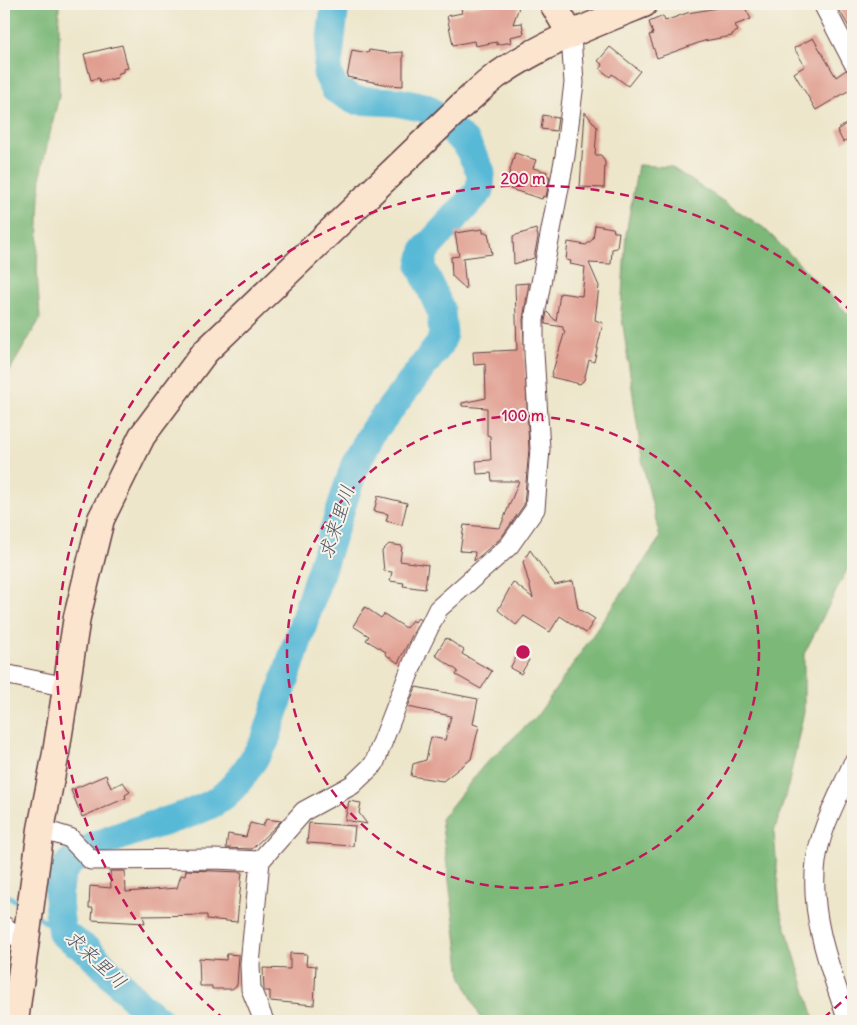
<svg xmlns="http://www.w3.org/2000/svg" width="857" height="1025" viewBox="0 0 857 1025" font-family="Delius,'Klee One',sans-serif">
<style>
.forest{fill:#7cb878;stroke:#636c52}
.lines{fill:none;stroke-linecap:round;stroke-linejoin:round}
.stream{stroke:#58b9d7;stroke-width:5}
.river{stroke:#58b9d7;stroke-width:29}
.building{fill:#e09e90}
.street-casing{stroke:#623d43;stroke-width:21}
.secondary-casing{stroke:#623d43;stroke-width:29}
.street{stroke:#fff;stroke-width:19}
.secondary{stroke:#fce5cf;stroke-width:26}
.ring{fill:none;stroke:#c2185b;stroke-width:2.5;stroke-dasharray:9 6}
.labels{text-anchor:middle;stroke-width:4;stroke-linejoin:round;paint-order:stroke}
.water-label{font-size:19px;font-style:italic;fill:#4f5567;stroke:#f7f3e8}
.centre{fill:#c2185b;stroke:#f7f3e8;stroke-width:2.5}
.ring-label{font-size:15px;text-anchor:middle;font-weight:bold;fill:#c2185b;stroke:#f7f3e8;stroke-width:4;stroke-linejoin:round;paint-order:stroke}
</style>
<rect width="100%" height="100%" fill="#f7f3e8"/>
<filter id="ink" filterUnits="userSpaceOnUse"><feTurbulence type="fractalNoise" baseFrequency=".02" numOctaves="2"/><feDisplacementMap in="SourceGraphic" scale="10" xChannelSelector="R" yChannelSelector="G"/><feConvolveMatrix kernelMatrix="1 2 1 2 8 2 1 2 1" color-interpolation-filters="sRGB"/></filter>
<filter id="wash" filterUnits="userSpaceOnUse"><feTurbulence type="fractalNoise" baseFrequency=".0096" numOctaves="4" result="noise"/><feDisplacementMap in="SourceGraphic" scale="20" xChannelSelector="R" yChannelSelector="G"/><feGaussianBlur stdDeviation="1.12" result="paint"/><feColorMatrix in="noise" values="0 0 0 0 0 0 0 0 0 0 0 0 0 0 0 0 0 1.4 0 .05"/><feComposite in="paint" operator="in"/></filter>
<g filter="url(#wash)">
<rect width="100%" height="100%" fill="#ede6ca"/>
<!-- forest -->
<path class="forest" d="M4 4H59V96L41 171 37 271 40 319 4 380Z
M638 165 671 167 764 228 853 319V558L804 654V711L787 791 774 832 780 909 815 1021H482L461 975 441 819 484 765 537 716 660 538 643 465 621 311 626 234Z"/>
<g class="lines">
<!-- stream -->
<path class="stream" d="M4 897H10L23 906
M38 917 62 933"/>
<!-- river -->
<path class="river" d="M160 1021 143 1008 90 952 62 933C59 914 56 896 61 877 71 837 183 824 218 800 239 785 251 763 265 741L355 465 374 430 440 344 443 334 441 311 421 266 425 250 480 190 481 172 466 143 426 108 396 102 354 100 335 89 327 73 335 4"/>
</g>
<g id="blocks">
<!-- building -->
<path class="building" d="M488 4H520L513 24 522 23 524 34 510 37 511 42 497 45V42L475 46 474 41 453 45 447 16 462 13 461 8Z
M743 4 751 19 735 25 738 31 732 34V36L704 41 657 58 649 35 653 34 649 22 663 16 665 21 687 13Z
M836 4H853V34L838 8Z
M813 38 836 77 846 70 853 73V88L816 110 794 73 805 66 794 48Z
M122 45 128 68 123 69V72L119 73 117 78 100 82 99 78 91 80 84 54Z
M610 47 640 71 628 86 612 74 610 77 600 69 603 65 598 61Z
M352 50 368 53 369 50 389 53 403 52V86L389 85 347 77Z
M585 112 597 127 595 155H601L605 162 604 188 580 187Z
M543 115 558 118 556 131 541 129Z
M849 122 853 129V136L843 142 837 130Z
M515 153 536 160 533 168 547 172 546 175 550 177 546 197 543 196 542 199 510 189 511 186 508 185 510 178 508 177Z
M595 225 613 228 614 232H619L617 248 612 249 611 264 589 263 599 286 595 320 603 323 594 362 589 360 584 380 580 384 551 377 565 331 563 330V327L545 324V321L547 312 556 321 560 293 582 296 585 267 570 264 571 261 566 260 568 242 586 245 593 239Z
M483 229V233H488L492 254 463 258 466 289 452 276 451 257 459 256 455 233Z
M536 229 538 237 534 258 514 264 513 236Z
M529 283 523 320 529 449 524 505 501 538 474 561 475 552 460 551 464 525 500 528 519 481H492L491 473 477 474 476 461 491 460 490 436 487 435V408L462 406V403L486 398 485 364 474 365 473 352 517 350 515 284Z
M378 496 407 503 402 525 386 521 388 514 374 511Z
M389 544 402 546 400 561 428 565 425 589 403 586 404 583 390 581 392 572 384 571 382 551Z
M530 550 555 585 573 581 578 608 595 619 586 633 560 616 550 632 524 616 516 625 498 610 513 582 533 598 523 562Z
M365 607 381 618 384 614 406 628 412 620 415 622 418 618 420 620 398 663 385 654 386 652 366 640 369 636 353 626Z
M446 638 464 650 462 654 492 671 481 689 456 675 458 671 435 655Z
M518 654 529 660 521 674 510 668Z
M416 687 478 699 473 724 479 726 471 759 443 781 411 776 413 764 426 760 431 737 445 740 451 716 408 707Z
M106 775 111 788 123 782 130 792 125 795 126 798 82 817 71 790Z
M349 801 361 803 359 813 367 824 345 820Z
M266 819 281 821 252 849 226 848 228 834 246 837 250 823 263 826Z
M309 823 355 826 353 846 307 843Z
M186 870 242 872 237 922 207 919V915L143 916 145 923 92 920 93 908H89L90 886 111 888 110 871H125L126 892 177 888 181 875 185 876Z
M290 953 307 954 306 965 316 966 314 1005 270 1001V991H264L263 968 290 969Z
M227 954 239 955 237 985 232 989H212V986H200L199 958 226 960Z"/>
</g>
</g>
<g filter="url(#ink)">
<use href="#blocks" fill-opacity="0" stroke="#623d43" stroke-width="1"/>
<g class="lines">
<!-- street casing -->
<g class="street-casing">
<path id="street" d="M823 4 853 62
M4 674 67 687
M41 829 70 838 91 860 214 859 260 861
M4 926 24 943
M264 1021 251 989 250 964 260 861 304 811 352 785 374 764 418 650 438 609 509 546 535 509 540 449 534 353V320L565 156 574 83 571 35
M848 1021C831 971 809 916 816 862 820 828 840 794 853 763"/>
</g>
<!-- secondary casing -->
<g class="secondary-casing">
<path id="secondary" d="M553 4 571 35
M15 1021 41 829 56 753 77 617 101 519 142 436 205 352 461 106C473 96 484 85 496 76 541 44 594 24 644 4"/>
</g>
<!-- street -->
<use href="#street" class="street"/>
<!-- secondary -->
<use href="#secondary" class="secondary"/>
</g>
</g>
<!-- distance rings -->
<g class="ring">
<circle cx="523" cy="652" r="236"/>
<path d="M852 992A473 473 0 0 1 821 1020M225 1020A473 473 0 1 1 852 312"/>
</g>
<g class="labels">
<!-- water labels -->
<g class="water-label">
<text transform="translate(336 522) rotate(-72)" y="7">求来里川</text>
<text transform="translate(96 959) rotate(43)" y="7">求来里川</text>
</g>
</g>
<circle cx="523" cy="652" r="8" class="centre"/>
<g class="ring-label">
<text x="523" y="184">200 m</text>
<text x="523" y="421">100 m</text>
</g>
<!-- margin -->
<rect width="857" height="1025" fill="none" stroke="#f7f3e8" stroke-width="20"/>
</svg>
